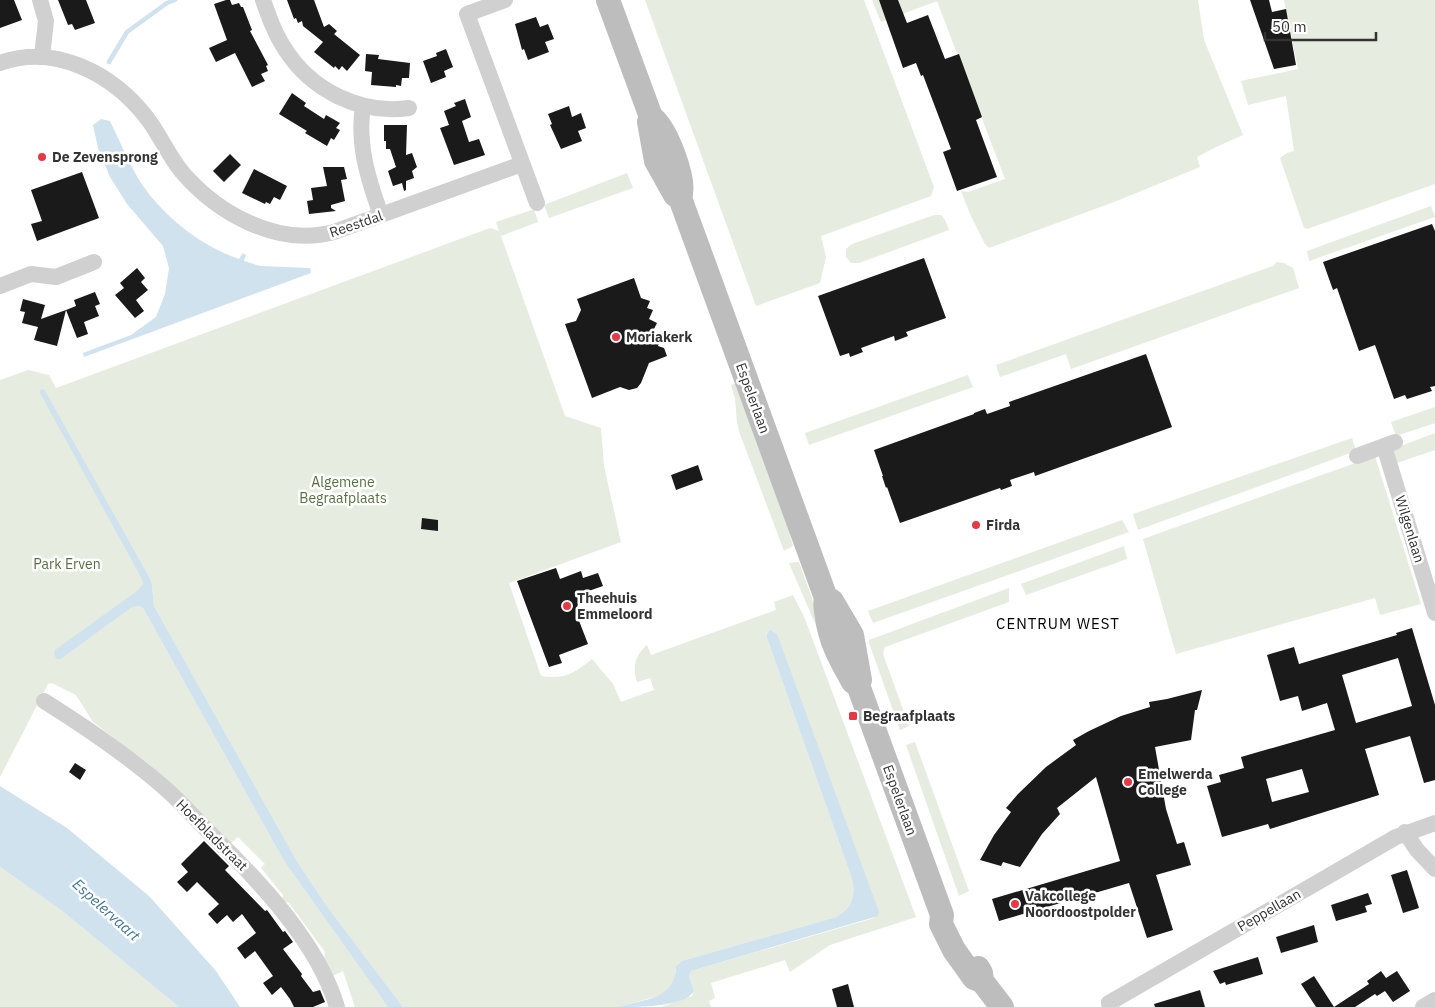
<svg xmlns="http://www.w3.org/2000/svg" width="1435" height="1007" viewBox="0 0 1435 1007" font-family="'IBM Plex Sans',sans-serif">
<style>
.green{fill:#e6ecdf}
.water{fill:#cfe2ee}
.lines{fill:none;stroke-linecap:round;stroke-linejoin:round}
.stream{stroke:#cfe2ee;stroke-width:4.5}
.building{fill:#1a1a1a;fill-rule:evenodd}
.minor{stroke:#d0d0d0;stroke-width:16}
.secondary{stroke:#bdbdbd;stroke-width:24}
.poi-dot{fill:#e63946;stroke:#fff;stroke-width:2}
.labels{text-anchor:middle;stroke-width:5;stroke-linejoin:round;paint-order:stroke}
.poi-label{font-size:14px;font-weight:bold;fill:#333;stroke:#fff;text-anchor:start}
.street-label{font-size:14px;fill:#333;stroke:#fff}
.park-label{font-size:14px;fill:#56703f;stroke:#fff}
.neighbourhood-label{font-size:15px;letter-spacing:1px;fill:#000;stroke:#fff}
.water-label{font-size:15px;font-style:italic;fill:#3f7597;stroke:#fff}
</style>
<rect width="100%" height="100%" fill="#fff"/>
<!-- green -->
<path class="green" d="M645 0H864L934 187 931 196 821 236 826 257 820 283 756 306Z
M872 0H1198L1204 40 1243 135 1216 147 1197 157 1200 167 1114 202 989 248 985 244 970 214 961 191 968 192 1005 179 937 1 881 22Z
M1284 0H1435V184L1307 229 1304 228 1280 158 1287 153 1294 151 1286 96 1248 105 1241 81 1298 69Z
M627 173 633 188 549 218 544 205Z
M1431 206 1435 217 1309 261 1307 251Z
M534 209 538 222 501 236 565 416 601 428 604 466 621 542 509 583 541 676C564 680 575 673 592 659L613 684 621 702 654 690 650 678 637 682C632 667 635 655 647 645L651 655 776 610 774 602 793 595 805 619 916 917 830 945 790 972 785 960 711 983 715 998 709 1001 711 1007H661L692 996 694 991 689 976 691 971 874 918 767 632 766 635 852 879C856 896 852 909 836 917L682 961 676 966 675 981 667 991 661 995 619 1007H403L326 905 298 863 154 606 152 585 61 659 131 608 138 606 143 608 284 861 388 1007H355L343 971 333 976 324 959 325 952 289 903 282 901 283 895 261 868 265 864 238 837 230 844 149 764 93 722 76 695 52 683 48 684 0 777V380L28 370 49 375 56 388 490 228 499 231 496 222Z
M934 215H941L945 220 949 230 859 263H851L846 257V249L852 244Z
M1277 262 1284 263 1293 268 1299 288 1071 369 1066 354 1000 377 996 365 1273 266Z
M968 375 973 387 809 445 805 433Z
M739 382 774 477 793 546 784 551 740 434 737 423 735 399 731 385Z
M1435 407V423L1396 436 1391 422Z
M1435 433V450L1394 464 1390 450Z
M1352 438 1356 451 1138 530 1133 514Z
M1375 456 1421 604 1380 615 1375 598 1176 654 1143 539Z
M1122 520 1129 532 873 623 868 611Z
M1124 546 1127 559 1026 595 1021 584Z
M799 562 826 638 817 628 789 563Z
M1009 588V602L885 647 883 654 909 726 900 730 869 643V640Z
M915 742 969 891 959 896 906 745Z
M0 867 61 910 179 1007H0Z"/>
<!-- water -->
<path class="water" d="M101 119 110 121C120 141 129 164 141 183 164 217 201 246 239 259L243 253 246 255 244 261 260 266 310 268 311 273 84 357 83 353 131 335 156 317 165 294 169 268 163 246 127 204 110 177 98 148 93 125Z
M44 389 149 577 152 585 154 606 298 863 326 905 403 1007H388L284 861 143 608 138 606 131 608 61 659H57L54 655 55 650 137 591 143 584 142 579 40 393V390Z
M770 630 777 634 879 912 878 916 691 971 689 976 694 991C686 1007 637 1007 619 1007 645 999 676 999 676 966L682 961 836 917C852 909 856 896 852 879L766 635Z
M0 786 67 828 149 896 216 971 240 1007H179L61 910 0 867Z"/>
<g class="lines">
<!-- stream -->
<path class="stream" d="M109 62 127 32 167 3 175 0"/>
</g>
<!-- building -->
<path class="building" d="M0 0H14L22 20 0 28Z
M58 0H86L95 23 75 30 72 24 68 25Z
M226 0H230L232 5 239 3 241 7H243L252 30 250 31 268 65 266 66 268 71 261 74 265 81 252 87 235 53 216 62 209 48 227 40 214 4Z
M287 0H314L324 27 329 24 337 31 334 34 360 55 347 71 342 66 339 70 335 66 334 68 314 52 323 42 303 26 302 21 298 23 296 18 294 19Z
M879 0H898L907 23 928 15 945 59 959 54 982 117 976 120 997 177 957 191 943 152 951 149 923 75 921 76 916 63 903 68Z
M1250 0H1269L1272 12 1286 9 1296 65 1274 69Z
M536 17 540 27 548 24 554 39 545 42 549 52 528 60 524 49 522 50 515 24Z
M446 49 453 67 444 71 446 77 431 83 423 61 437 56 436 53Z
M366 54 379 55 378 59 410 63 409 78H402L401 86 396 85V87L371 85 372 72 365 71Z
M292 93 306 103 304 106 324 119 326 115 340 123 336 128 340 130 334 140 331 138 327 146 305 133 307 131 279 114Z
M465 99 471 117 462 121 469 142 479 139 485 155 454 165 440 128 449 125 444 111 456 106 454 103Z
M569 106 572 117 581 113 586 128 578 131 582 141 561 149 550 125 552 124 548 114Z
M384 125H407L406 155 412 153 417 167 412 171 414 178 406 181V190L404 191 402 183 393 186 388 171 396 167 390 149H386V141H384Z
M230 154 241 165 224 182 213 171Z
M323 167H344L347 179 341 180 345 201 331 205V208L336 211 309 214 307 201 313 200 311 188 327 186Z
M254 169 287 186 280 200 274 197 270 204 266 202 265 204 242 193Z
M82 172 99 218 37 241 31 224 42 221 31 190Z
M1432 224 1435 231V386L1430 387 1432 391 1407 399 1405 395 1394 399 1375 345 1359 351 1337 288 1333 290 1323 262Z
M924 258 946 318 906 332 908 336 895 341 894 336 861 348 863 352 850 357 849 353 840 356 818 296Z
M137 268 145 278 141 282 148 290 136 300 144 311 135 318 115 295 124 288 120 283Z
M634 278 641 298 650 301 647 308 653 310 649 319 657 323 653 331 662 335 658 346 664 348 667 356 649 363 641 383 637 388 629 390 620 387 592 398 565 324 576 321 581 310 577 299Z
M95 292 100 304 95 306 99 316 84 322 88 334 77 338 66 310 76 306 74 300Z
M23 299 45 305 41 319 66 310 57 346 34 340 38 327 22 323 25 312 20 311Z
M1146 354 1172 427 1035 476 1034 472 1010 480 1012 486 1001 490 1000 488 900 523 887 487 886 488 882 476H883L874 450 974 414V413L985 409 987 414 1010 406 1009 402Z
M698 465 703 480 676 490 671 475Z
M422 518 438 520V531L421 529Z
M556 568 560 579 581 571 583 578 598 573 603 586 580 594 576 613 588 644 559 655 562 663 549 667 517 581Z
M1412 628 1435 705V780L1424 783 1410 736 1365 749 1379 795 1270 829 1268 824 1222 837 1207 786 1221 782 1219 775 1244 768 1241 757 1335 730 1327 703 1302 711 1298 696 1280 701 1267 655 1294 647 1299 664 1397 635 1396 633ZM1398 658 1412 706 1356 723 1342 675ZM1302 769 1309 792 1272 802 1266 779Z
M1202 690 1197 710H1195L1191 740 1155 747 1166 809 1177 844 1184 842 1191 865 1156 875 1173 930 1147 938 1129 883 999 921 992 899 1120 861 1096 777 1057 808 1060 814 1042 834 1020 867 1003 862 1001 866 980 860 994 835 1011 812 1006 808 1018 794 1046 767 1076 745 1073 740 1089 731 1121 716 1150 707 1149 702 1167 699Z
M75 763 86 770 80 780 69 772Z
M204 841 229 866 225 870 265 911 267 910 283 932 285 931 293 942 283 949 302 974 301 976 313 992 320 990 325 1002 313 1007H294L290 999 281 987 272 995 263 983 273 976 255 951 245 959 237 948 256 933 242 914 233 922 227 915 217 924 208 914 219 904 197 882 187 892 177 882 188 872 181 864Z
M1407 870 1419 908 1403 913 1391 875Z
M1368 893 1372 904 1365 906 1367 912 1336 921 1331 905Z
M1314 925 1318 942 1281 953 1276 937Z
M1258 957 1263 974 1226 985 1225 982 1220 984 1213 971Z
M1381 971 1386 978 1397 971 1410 991 1393 1002 1385 991 1377 996 1375 994 1355 1007H1334L1369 984 1367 981Z
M1314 976 1334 1007H1316L1301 984Z
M848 984 854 1007H837L832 989Z
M1200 990 1205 1007H1155L1154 1004Z"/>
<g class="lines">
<!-- minor -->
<path class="minor" d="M40 0 46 21 42 56
M263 0C269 17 275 34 285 49 311 90 360 115 409 108
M505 0 467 14 537 203
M0 63C55 43 113 74 147 118 160 135 168 155 182 172 218 214 278 247 334 232L522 164
M363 106C357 144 368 179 381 215
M0 286 31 274 56 277 94 262
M1384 446 1435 613
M1357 456 1395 442
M44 701C87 728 129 756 167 790 184 805 197 821 213 836 260 882 318 943 337 1007
M1405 832 1417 850 1435 869
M1110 1007 1109 1003 1396 837 1435 823
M1423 1007 1435 1000"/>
<!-- secondary -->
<path class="secondary" d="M608 0 651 117C666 127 687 181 680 198L826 598C824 605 826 610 827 617 830 642 841 660 853 682L858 685 942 915 941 924 954 950 974 978 982 981
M651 117 649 122 656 161 675 195 680 198
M826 598 832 601 852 635 860 680 858 684
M978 968 981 973 982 981 1002 1007"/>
</g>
<!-- markers -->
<g class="poi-dot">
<circle cx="42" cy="157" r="5"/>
<circle cx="616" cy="337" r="5"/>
<circle cx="976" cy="525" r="5"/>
<circle cx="567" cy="606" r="5"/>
<rect x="848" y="711" width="10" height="10" rx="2.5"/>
<circle cx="1128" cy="782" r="5"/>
<circle cx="1015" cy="904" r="5"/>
</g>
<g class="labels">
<!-- poi labels -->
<g class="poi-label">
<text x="52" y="162">De Zevensprong</text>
<text x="626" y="342">Moriakerk</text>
<text x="986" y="530">Firda</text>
<text x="577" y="603">Theehuis<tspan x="577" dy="16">Emmeloord</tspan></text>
<text x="863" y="721">Begraafplaats</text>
<text x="1138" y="779">Emelwerda<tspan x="1138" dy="16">College</tspan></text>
<text x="1025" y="901">Vakcollege<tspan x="1025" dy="16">Noordoostpolder</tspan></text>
</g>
<!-- street labels -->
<g class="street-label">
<text transform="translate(356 224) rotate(-19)" y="5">Reestdal</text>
<text transform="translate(753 398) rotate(70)" y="5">Espelerlaan</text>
<text transform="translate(1410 529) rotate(73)" y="5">Wilgenlaan</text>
<text transform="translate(900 800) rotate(70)" y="5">Espelerlaan</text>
<text transform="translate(212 835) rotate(45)" y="5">Hoefbladstraat</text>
<text transform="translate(1269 910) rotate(-30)" y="5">Peppellaan</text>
</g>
<!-- park labels -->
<g class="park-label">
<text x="343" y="487">Algemene<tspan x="343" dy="16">Begraafplaats</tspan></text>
<text x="67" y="569">Park Erven</text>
</g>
<!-- neighbourhood labels -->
<g class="neighbourhood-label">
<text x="1058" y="629">CENTRUM WEST</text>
</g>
<!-- water labels -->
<g class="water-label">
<text transform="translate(106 910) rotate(42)" y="5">Espelervaart</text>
</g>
</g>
<!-- scale -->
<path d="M1265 32v8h111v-8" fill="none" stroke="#333333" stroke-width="2.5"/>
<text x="1272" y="32" font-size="15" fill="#333333" stroke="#ffffff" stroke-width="4" paint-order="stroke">50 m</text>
</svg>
